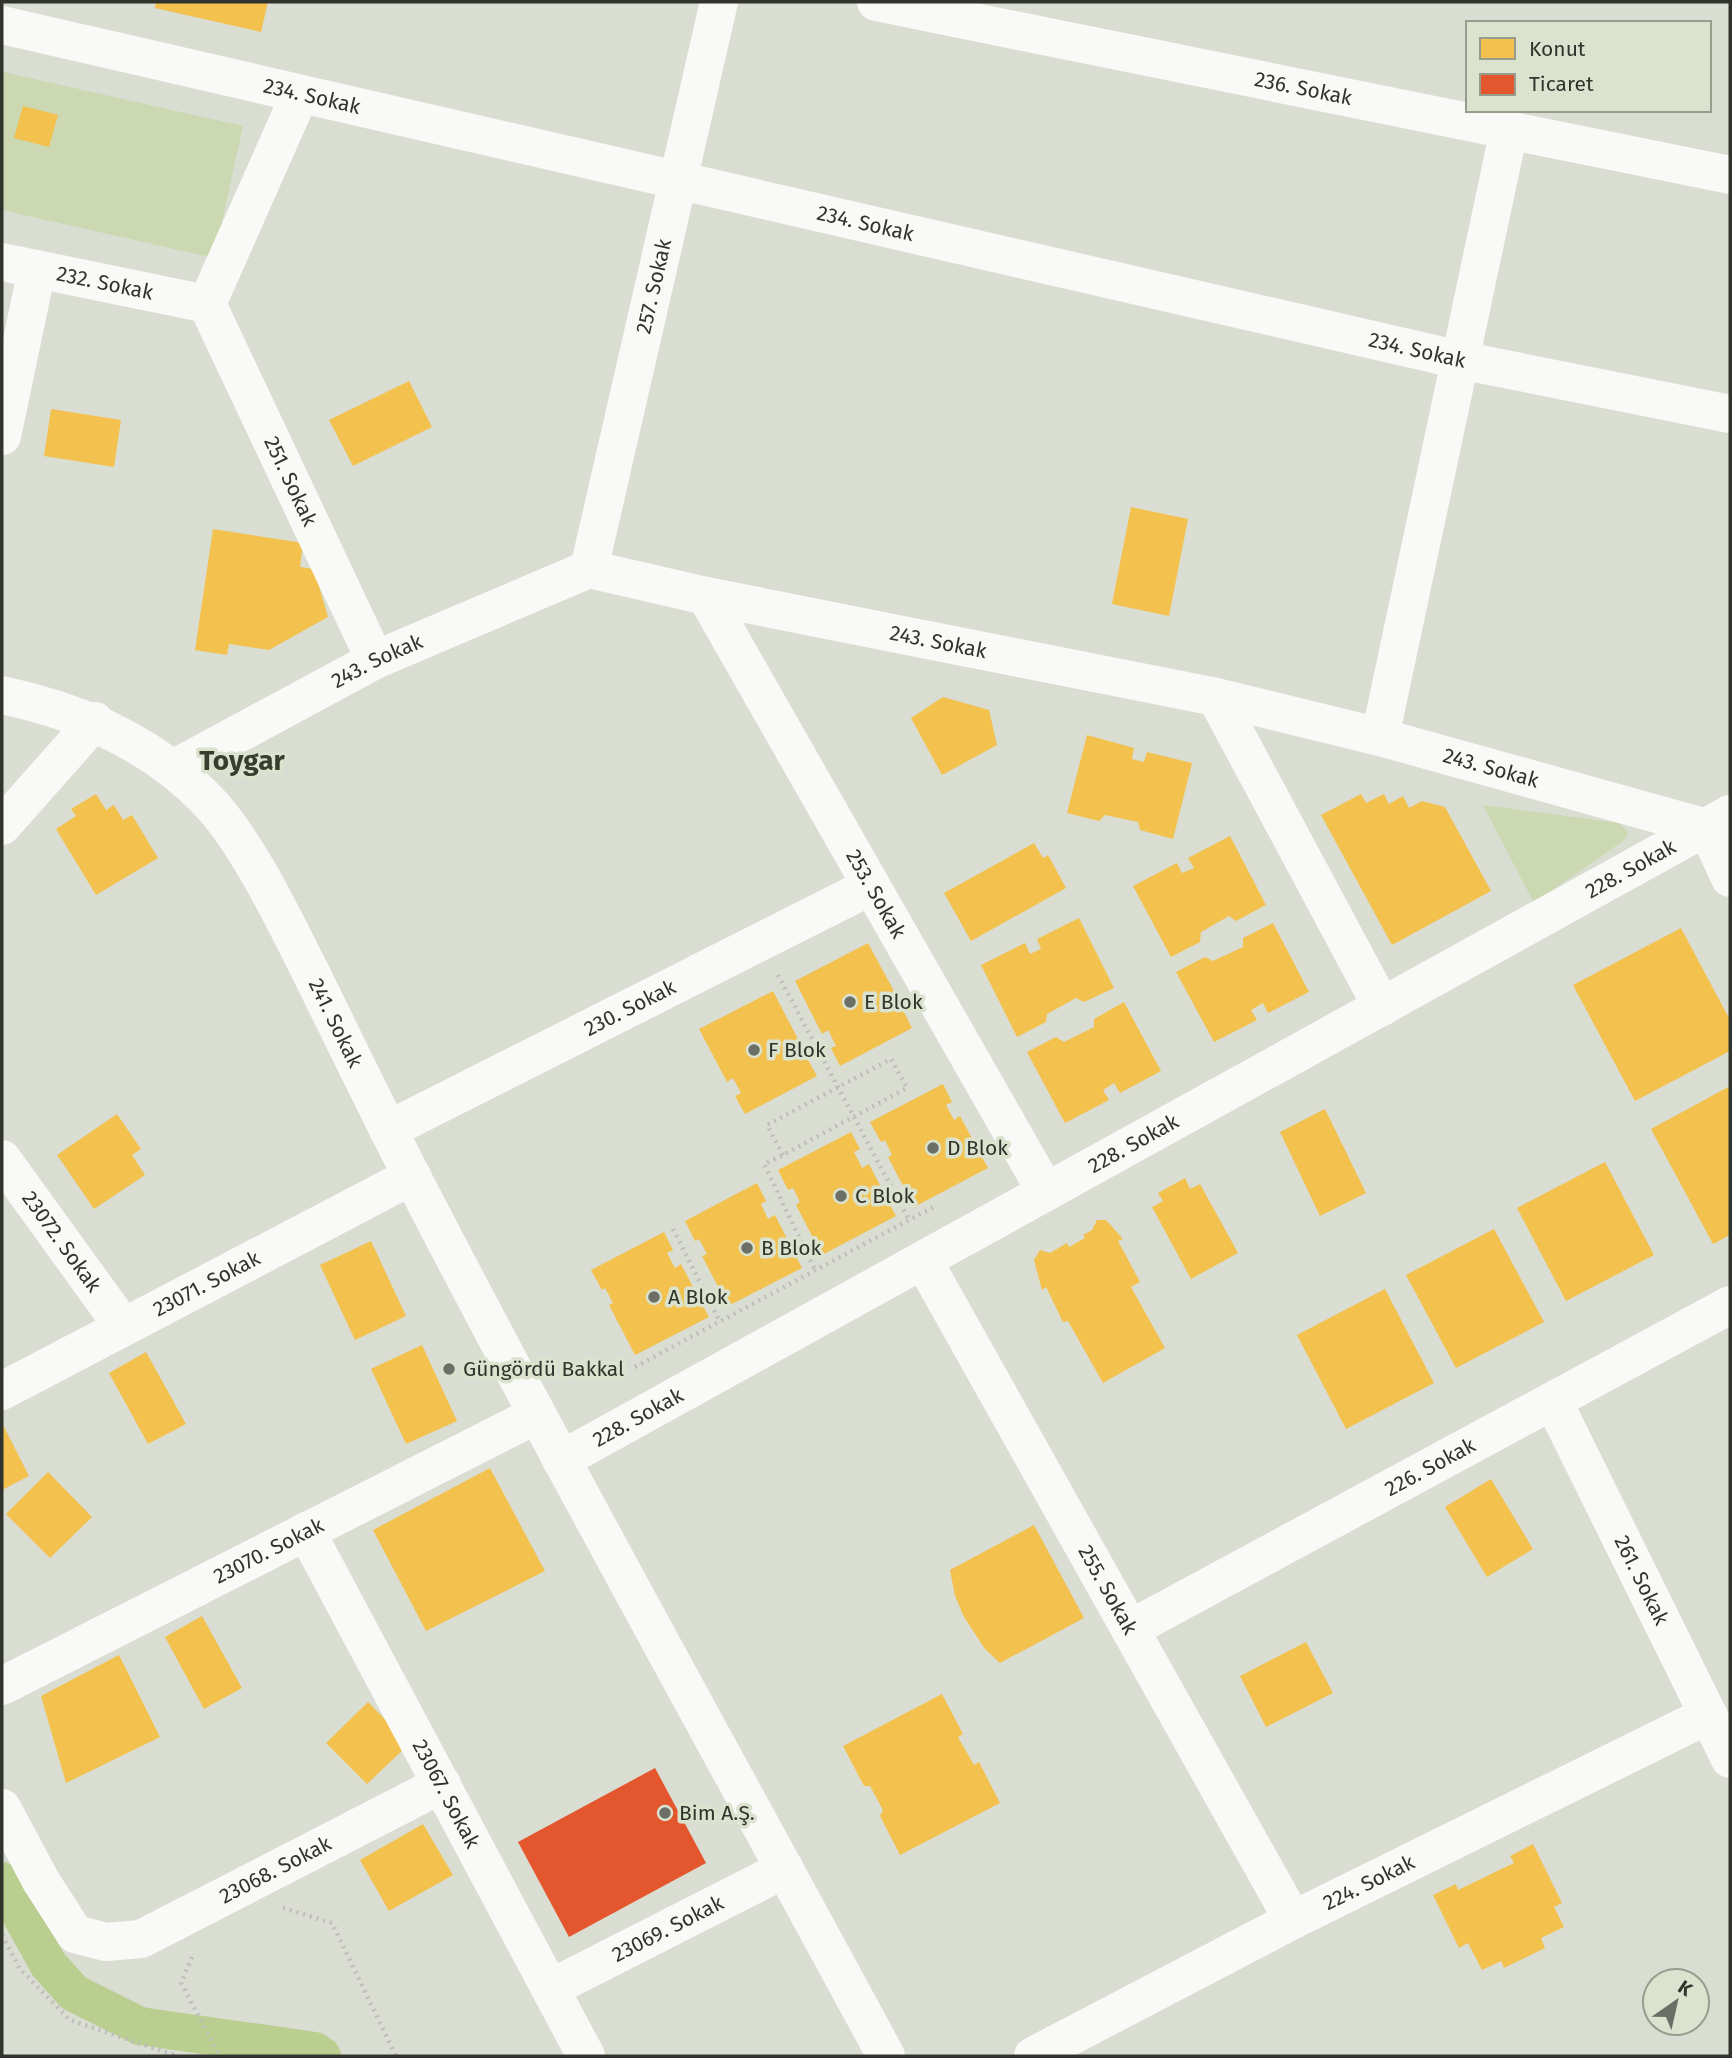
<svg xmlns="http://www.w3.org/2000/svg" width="1732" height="2058" viewBox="0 0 1732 2058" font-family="'Fira Sans',sans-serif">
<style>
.green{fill:#cbd8b1}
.homes{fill:#f2c14e}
.shops{fill:#e4572e}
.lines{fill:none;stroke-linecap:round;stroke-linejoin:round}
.canal{stroke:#bace90;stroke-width:38}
.path{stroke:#bdbebb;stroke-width:4.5;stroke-dasharray:2 5;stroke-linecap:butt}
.minor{stroke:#f9faf8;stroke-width:38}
.major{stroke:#f9faf8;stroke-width:38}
.poi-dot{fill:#6c6f66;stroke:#dbe2ce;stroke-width:2.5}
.labels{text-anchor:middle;stroke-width:7;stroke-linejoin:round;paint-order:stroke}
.street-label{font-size:21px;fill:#31342c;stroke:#dbe2ce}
.poi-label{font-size:21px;fill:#31342c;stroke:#dbe2ce;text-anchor:start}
.district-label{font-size:28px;font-weight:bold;fill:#383d2d;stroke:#dbe2ce}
</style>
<rect width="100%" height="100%" fill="#daddd2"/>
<!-- green -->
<path class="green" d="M3 72 243 126 214 258 2 210Z
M1483 805 1618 823 1626 829 1628 834 1623 841 1534 903Z"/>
<!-- homes -->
<path class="homes" d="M156 2H268L261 32 155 8Z
M23 106 58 115 49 147 14 138Z
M409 381 432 427 353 466 329 420Z
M51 409 121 420 114 467 44 456Z
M1131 507 1188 519 1169 616 1112 604Z
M213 529 303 543 300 567 314 569 328 617 269 650 229 644 227 655 195 650Z
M943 697 989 710 997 745 942 775 911 718Z
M1087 735 1134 748 1132 759 1144 762 1147 752 1192 763 1173 839 1140 830 1138 822 1105 815 1099 821 1067 813Z
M96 794 106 810 114 805 123 820 132 815 158 858 96 895 56 829 76 816 71 809Z
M1361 794 1366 803 1384 794 1389 804 1403 796 1409 808 1422 801 1445 807 1491 891 1392 945 1321 815Z
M1230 836 1266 905 1236 921 1229 916 1201 932 1200 942 1171 957 1133 886 1177 863 1182 873 1194 868 1188 858Z
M1034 843 1043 858 1048 855 1066 888 971 941 944 893Z
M1079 918 1114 988 1084 1002 1076 998 1047 1014 1046 1022 1017 1037 981 965 1025 943 1030 954 1041 949 1037 939Z
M1273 923 1309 992 1268 1013 1263 1003 1251 1010 1257 1020 1214 1042 1176 972 1205 957 1213 961 1243 947V938Z
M1681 928 1730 1020V1051L1635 1101 1573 985Z
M868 943 895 993 891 996 898 1010 902 1008 912 1028 840 1066 831 1048 836 1046 828 1030 822 1034 795 981Z
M773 991 799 1041 795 1043 802 1058 806 1056 817 1076 745 1114 735 1096 741 1093 733 1078 727 1082 699 1029Z
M1124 1002 1161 1071 1120 1093 1114 1083 1103 1090 1109 1100 1065 1123 1027 1052 1056 1037 1064 1042 1094 1027V1019Z
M943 1084 952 1102 946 1105 954 1120 960 1116 988 1168 914 1207 888 1157 892 1155 885 1140 881 1142 870 1122Z
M1730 1086V1235L1713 1244 1651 1129Z
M1325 1109 1366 1193 1320 1216 1280 1132Z
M117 1114 141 1149 132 1155 145 1175 94 1209 57 1155Z
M851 1132 860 1149 854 1152 862 1168 869 1164 896 1216 822 1255 796 1205 800 1202 793 1188 788 1190 778 1170Z
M1605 1162 1654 1255 1566 1301 1517 1208Z
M1185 1178 1190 1189 1200 1184 1238 1253 1191 1279 1152 1207 1163 1201 1158 1193Z
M757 1183 766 1201 761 1204 768 1219 775 1215 802 1268 728 1306 702 1256 707 1254 699 1239 695 1241 685 1221Z
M1097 1220H1106L1123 1239 1118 1241 1140 1282 1131 1287 1165 1348 1103 1383 1068 1321 1063 1322 1046 1287 1042 1290 1034 1260 1040 1250 1050 1253 1067 1243 1069 1247 1085 1238 1083 1235 1092 1230Z
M1494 1229 1544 1322 1456 1368 1406 1275Z
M664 1232 673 1250 667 1253 675 1268 681 1264 709 1317 635 1355 609 1305 613 1303 605 1288 602 1290 591 1270Z
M371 1241 406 1316 355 1340 320 1265Z
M1385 1289 1434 1383 1346 1429 1297 1335Z
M422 1345 457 1421 406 1444 371 1369Z
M146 1352 186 1424 148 1444 109 1373Z
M2 1423 29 1476 2 1490Z
M490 1468 545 1571 426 1631 373 1530Z
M48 1472 92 1517 50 1558 6 1514Z
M1491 1479 1533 1549 1487 1577 1445 1507Z
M1034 1525 1084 1618 1000 1663 985 1649 964 1617 955 1596 950 1570Z
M202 1616 242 1688 204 1709 165 1637Z
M1306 1642 1333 1693 1266 1727 1240 1676Z
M119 1655 160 1737 66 1783 41 1696Z
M942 1694 963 1734 958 1737 974 1765 979 1762 1000 1803 900 1855 880 1816 883 1810 870 1786H864L843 1746Z
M368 1702 409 1744 367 1784 326 1743Z
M423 1824 453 1875 389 1911 360 1860Z
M1533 1844 1562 1903 1554 1907 1564 1927 1541 1938 1545 1948 1504 1968 1501 1961 1482 1970 1468 1943 1459 1948 1433 1895 1456 1884 1458 1890 1514 1863 1510 1856Z"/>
<!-- shops -->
<path class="shops" d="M655 1768 706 1863 569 1937 518 1842Z"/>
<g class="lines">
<!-- canal -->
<path class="canal" d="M2 1881 48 1964 74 1993 140 2026 315 2051 322 2056"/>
<!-- path -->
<path class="path" d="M778 975 909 1220
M783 1155 767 1125 891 1059 907 1088 783 1155 764 1164 815 1270
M673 1229 720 1322
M635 1367 935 1206
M283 1908 332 1923 396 2056
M2 1935 20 1969 70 2020 177 2056
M192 1957 181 1983 220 2056"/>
<!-- minor -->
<g class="minor">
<path id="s1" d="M876 2 1730 175"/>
<path id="s2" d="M2 25 1460 360 1730 414"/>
<path id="s3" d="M2 262 207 304"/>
<path id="s4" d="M207 304 375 660"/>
<path d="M207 304 300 94"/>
<path d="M2 436 37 269"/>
<path id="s5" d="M589 569 719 2"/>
<path id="s6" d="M706 596 1046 1192"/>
<path d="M1216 697 1382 1007"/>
<path d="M1380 737 1509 130"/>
<path id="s7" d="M173 769 375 660 589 569 706 596 1216 697 1380 737 1707 828"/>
<path d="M2 826 95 721"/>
<path d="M1707 828 1730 878"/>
<path id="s8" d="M388 1130 871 886"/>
<path id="s9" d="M2 1159 122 1325"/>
<path id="s10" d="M923 1260 1293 1920"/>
<path id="s11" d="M2 1391 412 1176"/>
<path id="s12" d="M1553 1401 1730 1759"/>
<path id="s13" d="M561 1460 1730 814"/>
<path id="s14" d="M306 1531 586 2056"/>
<path id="s15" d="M1130 1629 1730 1305"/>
<path id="s16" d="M2 1686 536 1415"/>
<path id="s17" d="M2 1808 41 1881 75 1934 106 1942 141 1939 442 1784"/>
<path id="s18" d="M551 1988 785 1869"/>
<path id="s19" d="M1033 2056 1293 1920 1708 1715"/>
</g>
<!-- major -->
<path class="major" id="s20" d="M2 695C78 711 152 743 207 800 247 841 284 920 310 971 347 1046 383 1121 422 1196 572 1485 731 1769 886 2056"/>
</g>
<!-- markers -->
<g class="poi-dot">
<circle cx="850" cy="1002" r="7"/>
<circle cx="754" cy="1050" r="7"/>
<circle cx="933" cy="1148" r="7"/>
<circle cx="841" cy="1196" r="7"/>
<circle cx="747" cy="1248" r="7"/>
<circle cx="654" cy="1297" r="7"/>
<circle cx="449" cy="1369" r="7"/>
<circle cx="665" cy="1813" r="7"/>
</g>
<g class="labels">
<!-- street labels -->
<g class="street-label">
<text dy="7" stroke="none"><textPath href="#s1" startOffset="436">236. Sokak</textPath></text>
<text dy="7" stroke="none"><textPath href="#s2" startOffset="318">234. Sokak</textPath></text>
<text dy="7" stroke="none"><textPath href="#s2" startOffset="886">234. Sokak</textPath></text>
<text dy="7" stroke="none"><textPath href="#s3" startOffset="105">232. Sokak</textPath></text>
<text dy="7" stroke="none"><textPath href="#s5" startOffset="290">257. Sokak</textPath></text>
<text dy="7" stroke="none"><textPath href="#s2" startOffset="1452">234. Sokak</textPath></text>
<text dy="7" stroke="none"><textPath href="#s4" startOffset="196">251. Sokak</textPath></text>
<text dy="7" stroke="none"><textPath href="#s7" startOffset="819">243. Sokak</textPath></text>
<text dy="7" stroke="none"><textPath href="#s7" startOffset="231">243. Sokak</textPath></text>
<text dy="7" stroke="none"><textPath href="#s7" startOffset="1386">243. Sokak</textPath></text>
<text dy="7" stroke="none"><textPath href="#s13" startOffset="1222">228. Sokak</textPath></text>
<text dy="7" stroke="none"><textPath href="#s6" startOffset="343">253. Sokak</textPath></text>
<text dy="7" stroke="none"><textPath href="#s8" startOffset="271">230. Sokak</textPath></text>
<text dy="7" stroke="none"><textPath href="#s20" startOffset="492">241. Sokak</textPath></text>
<text dy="7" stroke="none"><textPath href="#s13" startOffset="654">228. Sokak</textPath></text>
<text dy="7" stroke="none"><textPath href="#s9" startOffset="102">23072. Sokak</textPath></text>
<text dy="7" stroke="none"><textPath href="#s11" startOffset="231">23071. Sokak</textPath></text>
<text dy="7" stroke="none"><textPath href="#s13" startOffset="88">228. Sokak</textPath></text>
<text dy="7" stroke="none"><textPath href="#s15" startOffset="341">226. Sokak</textPath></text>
<text dy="7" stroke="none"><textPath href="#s16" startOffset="299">23070. Sokak</textPath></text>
<text dy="7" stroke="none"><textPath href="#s12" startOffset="200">261. Sokak</textPath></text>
<text dy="7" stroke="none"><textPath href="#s10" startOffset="378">255. Sokak</textPath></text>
<text dy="7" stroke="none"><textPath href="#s14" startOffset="298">23067. Sokak</textPath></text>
<text dy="7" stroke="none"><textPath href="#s17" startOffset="364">23068. Sokak</textPath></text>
<text dy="7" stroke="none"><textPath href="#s19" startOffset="378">224. Sokak</textPath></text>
<text dy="7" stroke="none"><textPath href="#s18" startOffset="131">23069. Sokak</textPath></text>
</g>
<!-- poi labels -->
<g class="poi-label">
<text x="864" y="1009">E Blok</text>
<text x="768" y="1057">F Blok</text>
<text x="947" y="1155">D Blok</text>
<text x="855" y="1203">C Blok</text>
<text x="761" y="1255">B Blok</text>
<text x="668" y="1304">A Blok</text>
<text x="463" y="1376">Güngördü Bakkal</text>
<text x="679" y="1820">Bim A.Ş.</text>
</g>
<!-- district labels -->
<g class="district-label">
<text x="242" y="770">Toygar</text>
</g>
</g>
<!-- border -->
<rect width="1732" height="2058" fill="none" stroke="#31342c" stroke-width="7"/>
<!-- legend -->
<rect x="1466" y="21" width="245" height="91" fill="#dbe2ce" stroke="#979c8d" stroke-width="2"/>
<rect x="1480" y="38" width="35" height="21" fill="#f2c14e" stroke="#979c8d" stroke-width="2"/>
<text x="1529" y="56" font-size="21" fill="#31342c">Konut</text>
<rect x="1480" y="74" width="35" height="21" fill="#e4572e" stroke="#979c8d" stroke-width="2"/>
<text x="1529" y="91" font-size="21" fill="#31342c">Ticaret</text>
<!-- north arrow -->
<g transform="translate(1676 2002) rotate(34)"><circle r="33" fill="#dbe2ce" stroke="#979c8d" stroke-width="2"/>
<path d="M0-5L12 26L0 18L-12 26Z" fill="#6c6f66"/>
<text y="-10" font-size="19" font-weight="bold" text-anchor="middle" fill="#31342c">K</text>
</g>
</svg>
